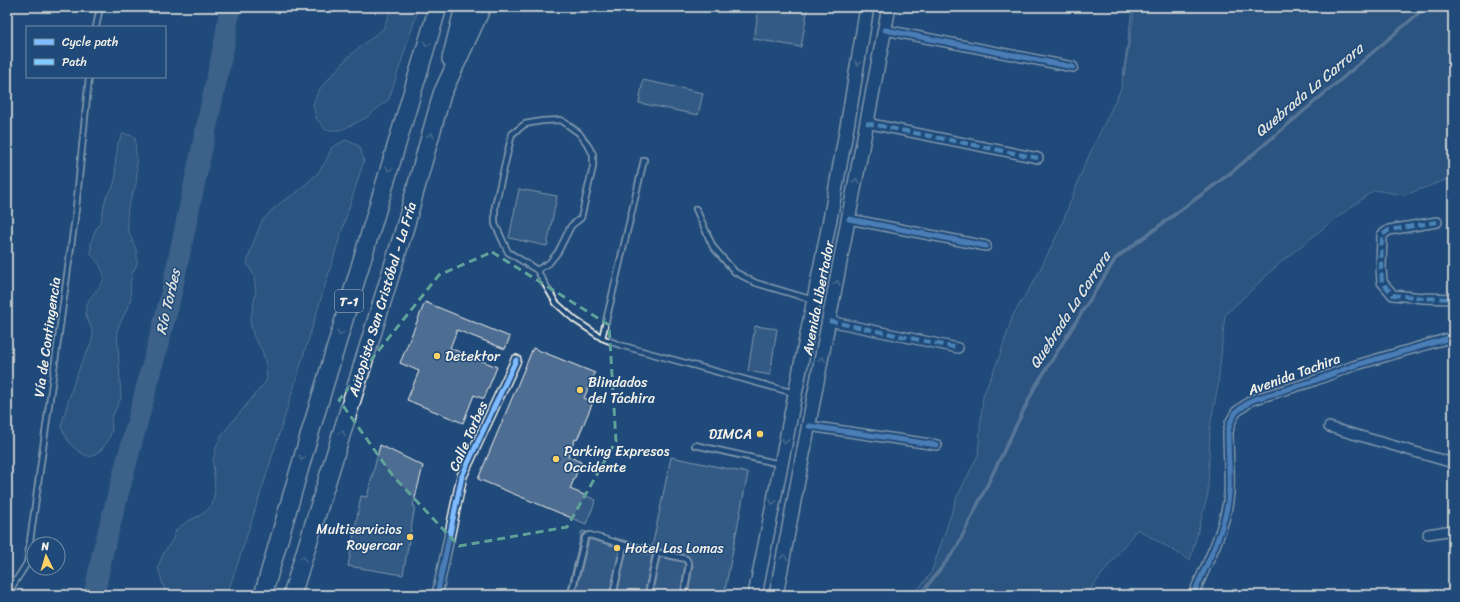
<svg xmlns="http://www.w3.org/2000/svg" width="1460" height="602" viewBox="0 0 1460 602" font-family="Sriracha,sans-serif">
<style>
.green{fill:#3a5f88;stroke:#97a8b8}
.lines{fill:none;stroke-linecap:round;stroke-linejoin:round}
.stream{stroke:#9cacbb;stroke-width:3.5}
.river{stroke:#627e9d;stroke-width:21}
.building{fill:#4d6e92;stroke:#f4f1e8}
.service-casing{stroke:#f4f1e8;stroke-width:8}
.minor-casing{stroke:#f4f1e8;stroke-width:12}
.secondary-casing{stroke:#f4f1e8;stroke-width:16}
.motorway-casing{stroke:#f4f1e8;stroke-width:20}
.service{stroke:#1f4a7a;stroke-width:4.5}
.minor{stroke:#1f4a7a;stroke-width:9}
.secondary{stroke:#1f4a7a;stroke-width:13}
.motorway{stroke:#1f4a7a;stroke-width:17}
.quiet{stroke:#80caff;stroke-width:4;stroke-dasharray:8 4;stroke-linecap:butt}
.cycleway-casing{stroke:#1f4a7a;stroke-width:8}
.cycleway{stroke:#80bcff;stroke-width:5}
.oneway{stroke:#748da6}
.marked{fill:none;stroke:#5fa199;stroke-width:3;stroke-dasharray:8 5;stroke-linejoin:round}
.poi-dot{fill:#ffd166;stroke:#1f4a7a;stroke-width:1.5}
.labels{text-anchor:middle;stroke-width:3;stroke-linejoin:round;paint-order:stroke}
.shield{fill:#1f4a7a;stroke:#b4bfc7;stroke-width:1}
.shield-label{font-size:13px;font-weight:bold;fill:#f4f1e8}
.street-label{font-size:14px;fill:#f4f1e8;stroke:#1f4a7a}
.poi-label{font-size:14px;fill:#f4f1e8;stroke:#1f4a7a;text-anchor:start}
.water-label{font-size:15px;font-style:italic;fill:#dee0dd;stroke:#1f4a7a}
</style>
<rect width="100%" height="100%" fill="#1f4a7a"/>
<filter id="ink" filterUnits="userSpaceOnUse"><feTurbulence type="fractalNoise" baseFrequency=".025" numOctaves="2"/><feDisplacementMap in="SourceGraphic" scale="8" xChannelSelector="R" yChannelSelector="G"/><feConvolveMatrix kernelMatrix="1 2 1 2 8 2 1 2 1" color-interpolation-filters="sRGB"/></filter>
<g filter="url(#ink)">
<!-- green -->
<path class="green" d="M388 7H419L389 99 367 117 354 124 340 130H326L316 118 313 104 319 90 349 56 383 29 389 15Z
M1135 7H1453V177L1405 195 1374 190 1331 222 1281 262 1225 315 1218 385 1210 426 1208 494 1190 560 1137 529 1086 595H914L931 573 957 497 978 455 983 396 999 358 1013 315 1037 276 1060 229 1085 164 1121 89 1132 11 1124 76Z
M123 133 135 137 137 172 136 184 128 207 127 219 128 230 137 252V264L132 274 130 285 131 298 127 309 117 330 121 398 111 419 112 430 108 441 101 450 91 457C74 451 69 444 61 427 66 408 72 387 79 369 83 358 92 346 93 335 93 326 84 318 86 309 89 295 95 294 102 283 108 274 97 261 91 254V242L95 231 101 220 106 197 113 187 116 176 115 166 118 143Z
M346 140 359 146 364 160C318 305 276 451 227 595H166L158 567 164 552 172 541 176 530 188 521 201 515 212 506 215 491 213 460 217 445 224 432 267 380 266 365 262 350 254 337 250 322 256 292 254 276 247 263 251 249 262 221 272 210 283 201 296 193 318 173 326 161 332 147Z"/>
<g class="lines">
<!-- stream -->
<path class="stream" d="M920 595 956 549 1035 387 1116 258 1232 172 1426 7"/>
<!-- river -->
<path class="river" d="M94 595 103 551 170 299 225 40 230 7"/>
</g>
<!-- building -->
<path class="building" d="M759 7H808L801 47 754 39Z
M643 80 703 93 698 115 639 103Z
M519 189 557 196 547 246 509 238Z
M425 302 510 337 505 349 457 330 450 348 497 367 484 399 474 395 463 423 407 400 419 371 400 363Z
M755 326 777 329 770 375 748 371Z
M533 348 595 373 584 398 593 402 577 440 575 439 568 456 581 462 570 489 596 500 586 524 478 479Z
M380 445 423 466 413 506H415L403 575 348 566 361 496 367 497Z
M671 457 748 473 724 595H688L693 565 688 556 614 538 652 547Z
M582 531 587 532 581 537 567 595Z
M589 539 620 548 609 595H575Z
M627 549 652 555 644 595H617Z
M660 557 684 562 685 565 680 595H652Z"/>
<g class="lines">
<!-- service casing -->
<g class="service-casing">
<path id="service" d="M96 27 100 7
M696 209 713 247 735 272 756 283 813 300
M537 270 549 263 558 252 571 226 581 218 593 167V154L587 144 579 133 561 120 542 121 525 124 512 134 495 206V224L508 252 537 270 556 303 575 320 602 338 620 345 794 393
M602 338 644 160
M695 445 780 464
M7 595 27 563 75 218 89 77
M571 595 585 538 587 536 590 535 624 545 686 559 689 564 684 595
M613 595 624 545
M648 595 657 552"/>
</g>
<!-- minor casing -->
<g class="minor-casing">
<path id="minor" d="M885 30 1073 67
M866 123 1038 158
M849 219 986 246
M1437 222 1389 230 1382 235 1381 268 1382 282 1393 295 1423 298 1453 299
M829 321 958 348
M809 426 937 445
M1329 427 1453 463
M1428 534 1453 530
M437 595 462 476 516 360
M1193 595C1207 563 1226 529 1229 493 1230 473 1228 452 1228 432L1230 423 1236 412 1252 400 1311 382 1353 366 1453 337"/>
</g>
<!-- secondary casing -->
<g class="secondary-casing">
<path id="secondary" d="M755 595 831 214 848 121 867 7
M776 595 889 7"/>
</g>
<!-- motorway casing -->
<g class="motorway-casing">
<path id="motorway" d="M451 59 464 7
M263 595 307 443 438 7
M292 595 405 227 442 94 482 7"/>
</g>
<!-- service -->
<use href="#service" class="service"/>
<!-- minor -->
<use href="#minor" class="minor"/>
<!-- secondary -->
<use href="#secondary" class="secondary"/>
<!-- motorway -->
<use href="#motorway" class="motorway"/>
<!-- quiet -->
<path class="quiet" d="M866 123 1038 158
M1437 222 1389 230 1382 235 1381 268 1382 282 1393 295 1423 298 1453 299
M829 321 958 348"/>
<!-- cycleway casing -->
<g class="cycleway-casing">
<path id="cycleway" d="M885 30 1073 67
M849 219 986 246
M809 426 937 445
M437 595 462 476 516 360
M1193 595C1207 563 1226 529 1229 493 1230 473 1228 452 1228 432L1230 423 1236 412 1252 400 1311 382 1353 366 1453 337"/>
</g>
<!-- cycleway -->
<use href="#cycleway" class="cycleway"/>
</g>
<!-- one-way arrows -->
<defs><path id="oneway-chevron" d="M-2-3.5L2.5 0L-2 3.5" fill="none" stroke-width="1.6" stroke-linecap="round" stroke-linejoin="round"/></defs>
<g class="oneway">
<use href="#oneway-chevron" transform="translate(427 44) rotate(107)"/>
<use href="#oneway-chevron" transform="translate(858 63) rotate(99)"/>
<use href="#oneway-chevron" transform="translate(431 135) rotate(-75)"/>
<use href="#oneway-chevron" transform="translate(389 169) rotate(107)"/>
<use href="#oneway-chevron" transform="translate(856 181) rotate(-80)"/>
<use href="#oneway-chevron" transform="translate(837 283) rotate(-79)"/>
<use href="#oneway-chevron" transform="translate(340 333) rotate(107)"/>
<use href="#oneway-chevron" transform="translate(822 359) rotate(-79)"/>
<use href="#oneway-chevron" transform="translate(342 433) rotate(-73)"/>
<use href="#oneway-chevron" transform="translate(785 441) rotate(101)"/>
<use href="#oneway-chevron" transform="translate(302 458) rotate(106)"/>
<use href="#oneway-chevron" transform="translate(773 502) rotate(101)"/>
<use href="#oneway-chevron" transform="translate(784 557) rotate(-79)"/>
<use href="#oneway-chevron" transform="translate(303 558) rotate(-73)"/>
</g>
</g>
<!-- marked area -->
<path d="M0 0H1460V602H0ZM492 252 609 325 616 441 567 527 459 546 393 476 339 400 439 275Z" fill="#1f4a7a" fill-opacity=".55" fill-rule="evenodd"/>
<path class="marked" d="M492 252 609 325 616 441 567 527 459 546 393 476 339 400 439 275Z"/>
<!-- markers -->
<g class="poi-dot">
<circle cx="437" cy="356" r="4"/>
<circle cx="580" cy="390" r="4"/>
<circle cx="760" cy="434" r="4"/>
<circle cx="556" cy="459" r="4"/>
<circle cx="410" cy="537" r="4"/>
<circle cx="617" cy="548" r="4"/>
</g>
<g class="labels">
<!-- shield labels -->
<rect class="shield" x="335" y="290" width="28" height="22" rx="3"/>
<g class="shield-label">
<text x="349" y="306">T-1</text>
</g>
<!-- street labels -->
<g class="street-label">
<text transform="translate(818 298) rotate(-79)" y="5">Avenida Libertador</text>
<text transform="translate(382 299) rotate(-73)" y="5">Autopista San Cristóbal - La Fría</text>
<text transform="translate(47 337) rotate(-82)" y="5">Vía de Contingencia</text>
<text transform="translate(1294 374) rotate(-20)" y="5">Avenida Tachira</text>
<text transform="translate(468 436) rotate(-66)" y="5">Calle Torbes</text>
</g>
<!-- poi labels -->
<g class="poi-label">
<text x="445" y="361">Detektor</text>
<text x="588" y="387">Blindados<tspan x="588" dy="16">del Táchira</tspan></text>
<text x="752" y="439" text-anchor="end">DIMCA</text>
<text x="564" y="456">Parking Expresos<tspan x="564" dy="16">Occidente</tspan></text>
<text x="402" y="534" text-anchor="end">Multiservicios<tspan x="402" dy="16">Royercar</tspan></text>
<text x="625" y="553">Hotel Las Lomas</text>
</g>
<!-- water labels -->
<g class="water-label">
<text transform="translate(1309 90) rotate(-40)" y="5">Quebrada La Carrora</text>
<text transform="translate(168 302) rotate(-77)" y="5">Río Torbes</text>
<text transform="translate(1070 310) rotate(-57)" y="5">Quebrada La Carrora</text>
</g>
</g>
<!-- margin -->
<rect width="1460" height="602" fill="none" stroke="#1f4a7a" stroke-width="24"/>
<rect x="12" y="12" width="1436" height="578" fill="none" stroke="#f4f1e8" stroke-width="1.5" filter="url(#ink)"/>
<!-- legend -->
<rect x="26" y="26" width="140" height="52" fill="#1f4a7a" stroke="#748da6"/>
<rect x="34" y="39" width="20" height="6" fill="#80bcff" stroke="#748da6"/>
<text x="62" y="46" font-size="12" fill="#f4f1e8">Cycle path</text>
<rect x="34" y="59" width="20" height="6" fill="#80caff" stroke="#748da6"/>
<text x="62" y="66" font-size="12" fill="#f4f1e8">Path</text>
<!-- north arrow -->
<g transform="translate(46 556) rotate(355)"><circle r="19" fill="#1f4a7a" stroke="#748da6"/>
<path d="M0-3L7 15L0 10L-7 15Z" fill="#ffd166"/>
<text y="-6" font-size="11" font-weight="bold" text-anchor="middle" fill="#f4f1e8">N</text>
</g>
</svg>
